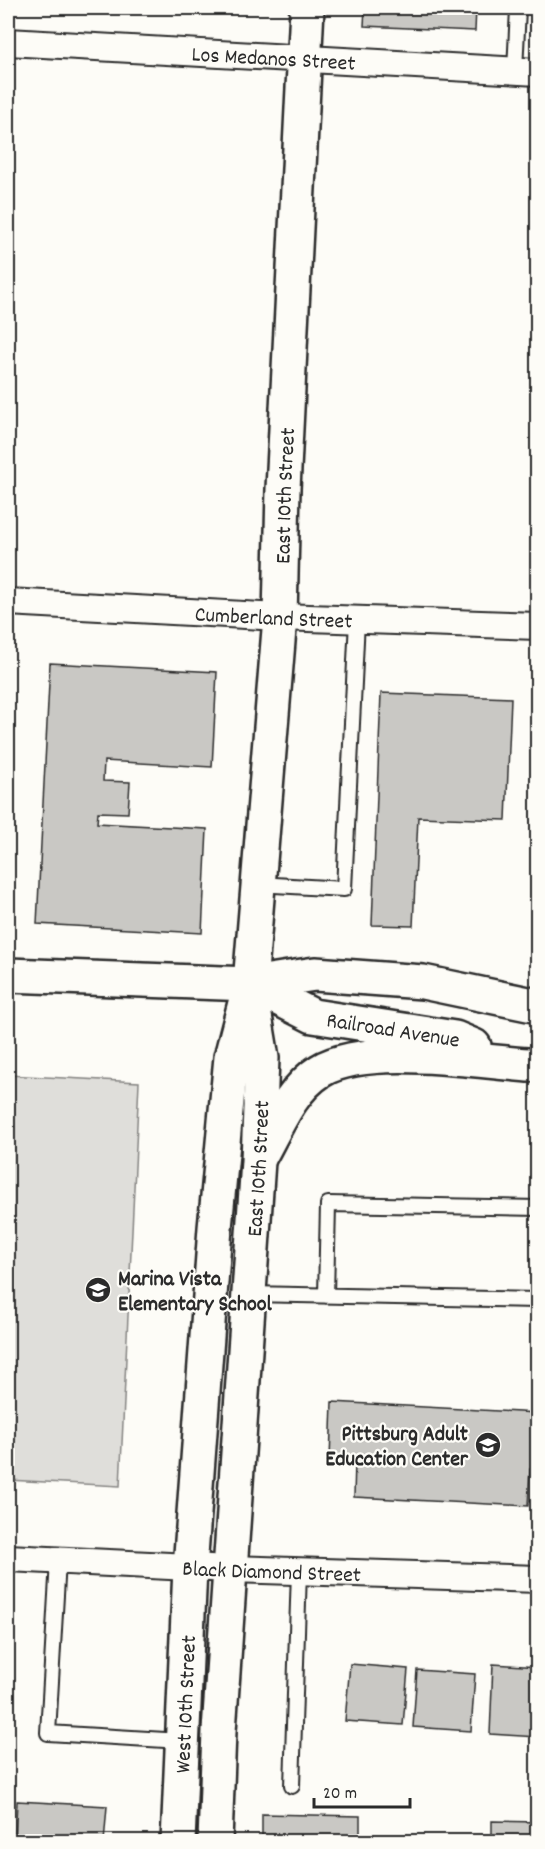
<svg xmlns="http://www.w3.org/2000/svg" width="545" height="1849" viewBox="0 0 545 1849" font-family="Dekko,sans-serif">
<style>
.green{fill:#dfdeda;stroke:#858482;stroke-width:1.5}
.building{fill:#c9c8c4;stroke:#2b2b2b;stroke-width:1.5}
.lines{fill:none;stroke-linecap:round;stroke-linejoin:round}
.lane-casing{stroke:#2b2b2b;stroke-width:18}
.street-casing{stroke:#2b2b2b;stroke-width:30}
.secondary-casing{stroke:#2b2b2b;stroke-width:38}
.lane{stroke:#fdfcf7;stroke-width:14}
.street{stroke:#fdfcf7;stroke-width:26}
.secondary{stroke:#fdfcf7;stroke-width:33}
.labels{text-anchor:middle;stroke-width:4.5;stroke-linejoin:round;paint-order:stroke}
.street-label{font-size:22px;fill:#2b2b2b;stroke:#fdfcf7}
.poi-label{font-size:22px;font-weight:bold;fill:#2b2b2b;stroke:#fdfcf7;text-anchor:start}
</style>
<rect width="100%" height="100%" fill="#fdfcf7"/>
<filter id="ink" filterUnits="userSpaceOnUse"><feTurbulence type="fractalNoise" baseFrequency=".0167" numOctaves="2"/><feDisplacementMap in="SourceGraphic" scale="12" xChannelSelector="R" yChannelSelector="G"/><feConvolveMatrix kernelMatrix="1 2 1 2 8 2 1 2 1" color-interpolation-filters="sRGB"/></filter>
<g filter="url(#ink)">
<!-- green -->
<path class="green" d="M8 1075 139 1082 120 1486 8 1480Z"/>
<!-- building -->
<path class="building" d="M365 8H476L475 31 364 26Z
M50 663 217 672 212 767 104 761 103 781 130 782 128 813 98 812 97 823 207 829 202 933 37 924Z
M381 693 511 698 506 820 418 817 413 926 372 925Z
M332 1402 538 1413V1469H530L528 1506 354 1497 355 1461 330 1460Z
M350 1664 408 1669 403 1725 345 1721Z
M493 1664 538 1667V1737L490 1734Z
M417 1670 475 1674 471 1731 413 1727Z
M17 1801 107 1806 104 1842H15Z
M262 1814 360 1816V1842H262Z
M492 1821 538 1822V1842H492Z"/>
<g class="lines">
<!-- lane casing -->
<g class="lane-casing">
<path id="lane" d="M515 71 518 8
M257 884 344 889 357 620
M249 1294 538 1300
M326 1296 328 1204 538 1208
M58 1561 48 1733 182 1741
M292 1786 299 1571"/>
</g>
<!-- street casing -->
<g class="street-casing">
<g id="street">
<path id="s1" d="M8 42 538 72"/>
<path id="s2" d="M8 602 280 617 538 626"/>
<path id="s3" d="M8 1558 230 1569 538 1579"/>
</g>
</g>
<!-- secondary casing -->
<g class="secondary-casing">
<g id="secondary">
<path d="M8 975 250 984 315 974 423 982 538 1006"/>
<path id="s4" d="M250 984 313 1016 455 1038 474 1046"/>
<path d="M260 1156C276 1128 291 1089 320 1071 366 1043 474 1061 528 1065"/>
<path id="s5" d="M178 1842 190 1568 215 1228 231 1057 250 984 280 617 283 489 307 8"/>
<path id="s6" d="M215 1842 219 1731 258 1161 262 1058 252 998"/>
</g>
</g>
<!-- lane -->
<use href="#lane" class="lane"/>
<!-- street -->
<use href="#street" class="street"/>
<!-- secondary -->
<use href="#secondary" class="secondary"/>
</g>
</g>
<!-- icons -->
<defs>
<g id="school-disc" transform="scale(1.35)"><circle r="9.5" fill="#2b2b2b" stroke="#fdfcf7"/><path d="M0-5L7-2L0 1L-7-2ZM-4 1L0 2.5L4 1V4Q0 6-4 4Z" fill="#fff"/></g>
</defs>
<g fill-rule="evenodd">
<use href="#school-disc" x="98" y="1290"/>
<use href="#school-disc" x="488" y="1445"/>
</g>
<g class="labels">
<!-- street labels -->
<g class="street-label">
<text dy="8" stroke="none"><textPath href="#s1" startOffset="266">Los Medanos Street</textPath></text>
<text dy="8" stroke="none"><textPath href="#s5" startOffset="1352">East 10th Street</textPath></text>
<text dy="8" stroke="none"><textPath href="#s2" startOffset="266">Cumberland Street</textPath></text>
<text dy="8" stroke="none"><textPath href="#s4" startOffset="152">Railroad Avenue</textPath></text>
<text dy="8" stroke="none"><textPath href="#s6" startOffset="675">East 10th Street</textPath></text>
<text dy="8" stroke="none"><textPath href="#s3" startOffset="264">Black Diamond Street</textPath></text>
<text dy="8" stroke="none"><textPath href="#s5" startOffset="138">West 10th Street</textPath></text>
</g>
<!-- poi labels -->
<g class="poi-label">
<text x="118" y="1285">Marina Vista<tspan x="118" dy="25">Elementary School</tspan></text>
<text x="468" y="1440" text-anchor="end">Pittsburg Adult<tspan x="468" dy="25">Education Center</tspan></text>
</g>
</g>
<!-- margin -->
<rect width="545" height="1849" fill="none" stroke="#fdfcf7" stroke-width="30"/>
<rect x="15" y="15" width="515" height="1819" fill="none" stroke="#2b2b2b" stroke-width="2" filter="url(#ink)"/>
<!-- scale -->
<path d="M314 1798v9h96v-9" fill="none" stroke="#2b2b2b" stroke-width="3"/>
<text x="323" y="1798" font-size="18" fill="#2b2b2b" stroke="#fdfcf7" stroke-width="4.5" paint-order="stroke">20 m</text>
</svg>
